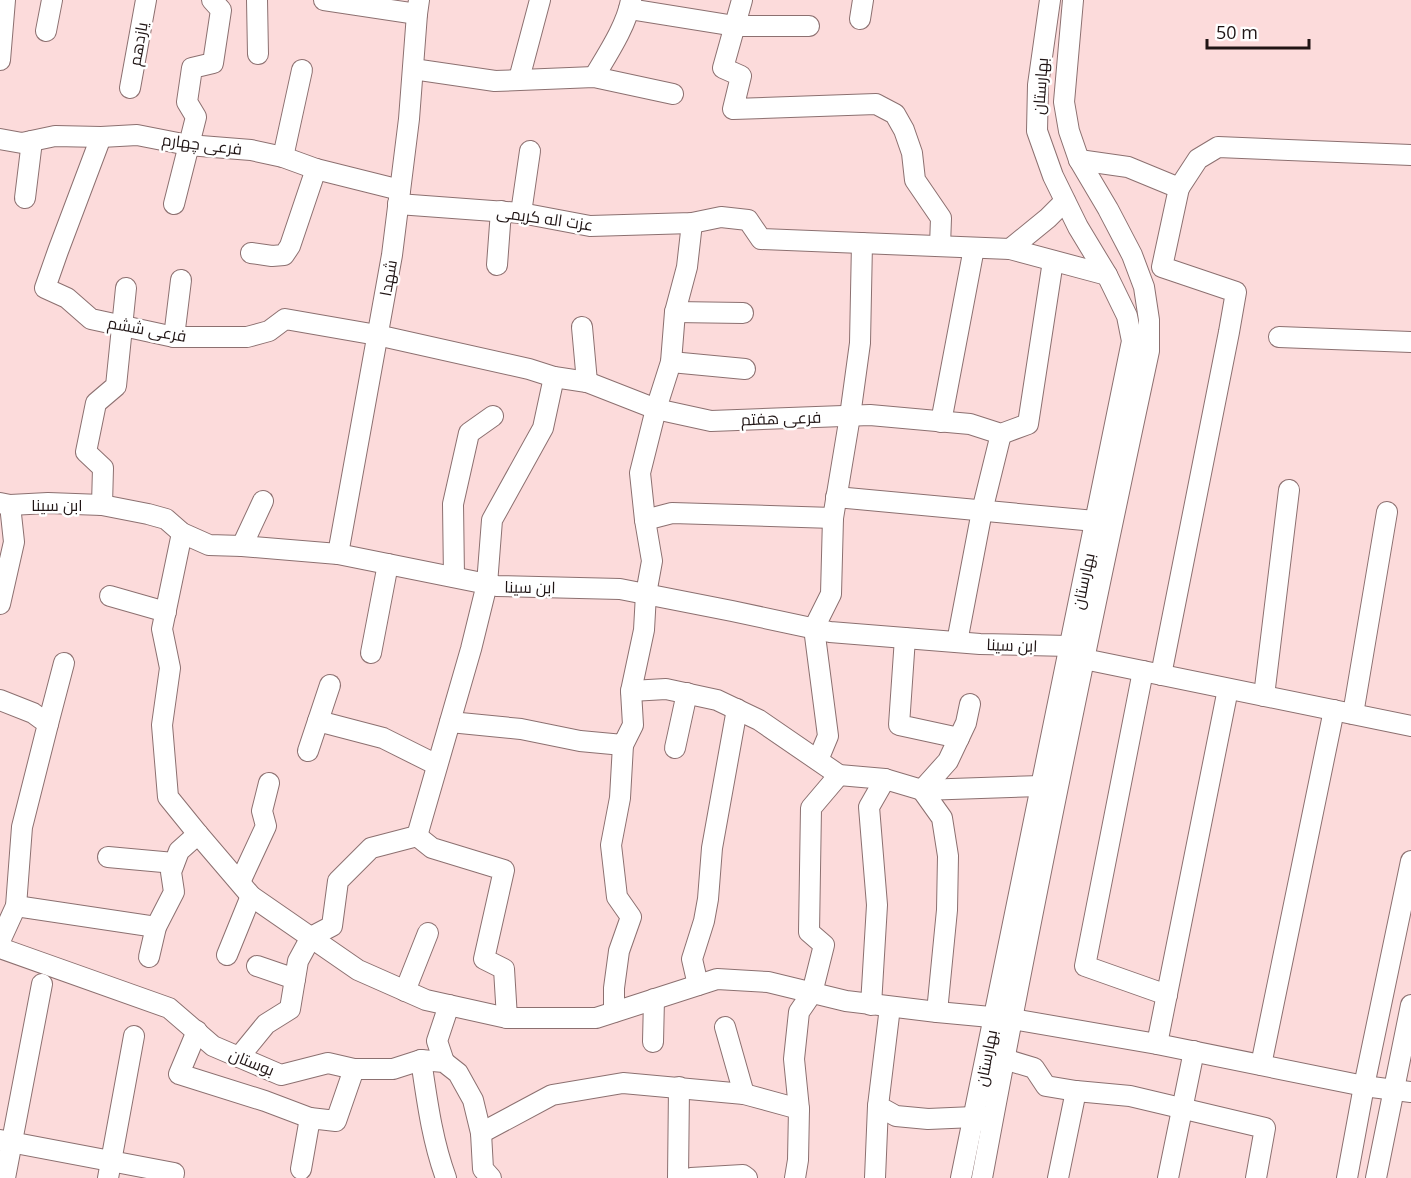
<svg xmlns="http://www.w3.org/2000/svg" width="1411" height="1178" viewBox="0 0 1411 1178" font-family="'Open Sans',Cairo,sans-serif">
	<rect width="100%" height="100%" fill="#fcdbdb"/>
	<g fill="none" stroke-linecap="round" stroke-linejoin="round">
		<g stroke="#8c7070" stroke-width="22">
			<g id="minor">
				<polyline points="257,0 258,54"/>
				<polyline points="324,0 417,14"/>
				<polyline points="742,0 723,68 741,76 733,109 876,104 895,114 904,130 912,153 915,180 941,218 940,246"/>
				<polyline points="629,9 735,26 809,26"/>
				<polyline points="860,19 863,0"/>
				<polyline points="46,31 52,0"/>
				<polyline points="0,60 5,0"/>
				<polyline points="413,69 495,81 594,77 673,94"/>
				<path d="M594,77C607,55 627,25 631,0"/>
				<polyline points="519,79 540,0"/>
				<polyline points="130,88 146,0"/>
				<polyline points="101,137 58,251 45,288 67,298 91,319 174,337 247,337 269,331 285,319 377,335 529,369 554,377 587,382 656,409 711,421 870,415 970,424 1001,434 1028,424 1053,261"/>
				<polyline points="0,139 22,143 55,136 101,137 137,135 188,145 251,150 283,157 316,169 400,190"/>
				<polyline points="283,157 302,70"/>
				<polyline points="1079,160 1128,167 1179,188 1162,267 1236,292 1229,332 1161,675"/>
				<polyline points="1179,188 1198,159 1218,147 1411,155"/>
				<polyline points="25,198 32,141"/>
				<polyline points="1065,201 1048,218 1010,249 1107,275"/>
				<polyline points="174,204 196,117 187,102 192,68 213,63 221,10 212,0"/>
				<polyline points="398,204 521,213 590,226 692,223 721,217 748,220 761,239 1010,249"/>
				<polyline points="521,213 530,151"/>
				<polyline points="251,253 272,256 284,255 290,246 316,169"/>
				<polyline points="497,265 501,211"/>
				<polyline points="675,312 743,313"/>
				<polyline points="582,327 587,382"/>
				<polyline points="174,337 181,280"/>
				<polyline points="1279,337 1411,342"/>
				<polyline points="671,362 745,369"/>
				<polyline points="941,422 974,248"/>
				<polyline points="836,497 1095,521"/>
				<polyline points="0,503 10,505 48,503 102,505 148,514 166,519 182,533 209,545 242,546 338,554 497,586 620,589 732,611 830,632 980,644 1069,646"/>
				<polyline points="102,505 103,468 86,452 96,403 116,386 126,288"/>
				<polyline points="645,520 672,513 833,518"/>
				<polyline points="182,533 162,629 170,668 162,725 168,797 198,834 251,896 358,970 426,1000 507,1018 596,1018 717,979 768,982 846,1001 937,1012 1012,1019 1157,1044 1364,1086 1411,1092"/>
				<polyline points="242,546 263,501"/>
				<polyline points="338,554 392,255 409,119 417,14 419,0"/>
				<polyline points="454,577 453,504 469,433 493,416"/>
				<polyline points="110,596 166,612"/>
				<polyline points="0,604 14,542 10,505"/>
				<polyline points="905,638 899,725 959,738"/>
				<polyline points="957,642 982,511 1001,434"/>
				<polyline points="371,653 388,564"/>
				<polyline points="1084,659 1411,726"/>
				<polyline points="1143,671 1085,966 1167,995"/>
				<polyline points="631,691 666,689 717,700 759,720 839,775 885,779 922,790 1041,786"/>
				<polyline points="1264,696 1289,490"/>
				<polyline points="0,700 33,713 48,724 22,827 16,906 0,941"/>
				<polyline points="1353,714 1387,512"/>
				<polyline points="318,721 383,738 437,765"/>
				<polyline points="450,722 521,729 580,741 623,745 633,725 631,691 644,630 646,594 652,561 645,520 640,473 656,409 671,362 675,312 687,267 692,223"/>
				<polyline points="48,724 64,663"/>
				<polyline points="675,748 687,693"/>
				<polyline points="308,751 330,685"/>
				<polyline points="818,760 828,736 814,628 831,594 833,518 850,416 860,343 862,243"/>
				<polyline points="417,836 432,848 504,870 484,959 504,969 507,1018"/>
				<polyline points="108,857 174,863"/>
				<polyline points="240,882 266,826 262,811 269,783"/>
				<polyline points="16,906 156,927"/>
				<polyline points="0,948 169,1008 213,1046 281,1075 328,1063 354,1069 393,1069 421,1060 444,1062 458,1073 473,1100 481,1133 483,1169 491,1178"/>
				<polyline points="227,955 251,896"/>
				<polyline points="149,957 156,927 174,892 171,872 179,851 198,834"/>
				<polyline points="257,966 295,979"/>
				<polyline points="698,985 692,959 704,921 708,899 712,848 737,709"/>
				<polyline points="405,991 428,933"/>
				<polyline points="871,1005 877,905 869,807 885,779"/>
				<polyline points="890,1007 878,1106 896,1116 928,1119 974,1117 984,1121"/>
				<polyline points="614,1012 614,988 619,951 631,917 617,897 611,845 620,798 623,745"/>
				<polyline points="937,1012 947,910 948,856 942,818 922,790 948,761 966,723 970,704"/>
				<polyline points="725,1027 744,1094"/>
				<polyline points="197,1031 179,1074 265,1101 310,1118"/>
				<polyline points="653,1042 654,999"/>
				<polyline points="1157,1044 1228,689"/>
				<polyline points="239,1057 266,1024 290,1009 298,961 311,937 332,926 338,881 371,848 417,836 471,649 487,584 492,520 543,428 554,377"/>
				<polyline points="1004,1059 1034,1068 1046,1086 1076,1091 1130,1096 1265,1128 1256,1178"/>
				<path d="M421,1060C427,1100 432,1140 446,1178"/>
				<polyline points="444,1062 437,1041 449,1005"/>
				<polyline points="1261,1065 1334,710"/>
				<polyline points="481,1133 552,1095 623,1083 744,1094 799,1109"/>
				<polyline points="0,1140 174,1173 173,1178"/>
				<polyline points="301,1169 310,1118 336,1121 354,1069"/>
				<polyline points="5,1178 42,984"/>
				<polyline points="108,1178 134,1036"/>
				<polyline points="678,1178 679,1087"/>
				<polyline points="691,1178 743,1175 747,1178"/>
				<polyline points="795,1178 798,1160 799,1109 794,1059 799,1012 812,993 824,945 809,932 811,808 839,775"/>
				<polyline points="875,1178 878,1106"/>
				<polyline points="961,1178 1132,341 1127,316 1107,275 1078,227 1053,176 1037,131 1038,85 1050,0"/>
				<path d="M982,1178C1033,901 1090,626 1149,351V320L1144,287L1132,255L1108,209L1079,160L1069,131L1064,102L1073,0"/>
				<polyline points="1058,1178 1076,1091"/>
				<polyline points="1168,1178 1194,1051"/>
				<polyline points="1347,1178 1364,1086 1411,861"/>
				<polyline points="1376,1178 1411,1005"/>
			</g>
		</g>
		<use href="#minor" stroke="#fff" stroke-width="20"/>
	</g>
	<g text-anchor="middle" dominant-baseline="central" stroke-width="5" stroke-linejoin="round" paint-order="stroke">
		<g font-size="16" fill="#201515" stroke="#fff">
			<text transform="translate(138 44) rotate(-80)">یازدهم</text>
			<text transform="translate(1040 86) rotate(-86)">بهارستان</text>
			<text transform="translate(202 144) rotate(7)">فرعی چهارم</text>
			<text transform="translate(545 218) rotate(8)">عزت اله کریمی</text>
			<text transform="translate(388 278) rotate(-80)">شهدا</text>
			<text transform="translate(147 329) rotate(10)">فرعی ششم</text>
			<text transform="translate(781 418) rotate(-2)">فرعی هفتم</text>
			<text x="57" y="505">ابن سینا</text>
			<text transform="translate(1083 581) rotate(-78)">بهارستان</text>
			<text transform="translate(530 587) rotate(1)">ابن سینا</text>
			<text transform="translate(1012 645) rotate(2)">ابن سینا</text>
			<text transform="translate(986 1058) rotate(-79)">بهارستان</text>
			<text transform="translate(252 1062) rotate(22)">بوستان</text>
		</g>
	</g>
	<path d="M1207 39v9h102v-9" fill="none" stroke="#201515" stroke-width="3"/>
	<text x="1216" y="39" font-size="18" fill="#201515" stroke="#ffffff" stroke-width="4.5" paint-order="stroke">50 m</text>
</svg>
